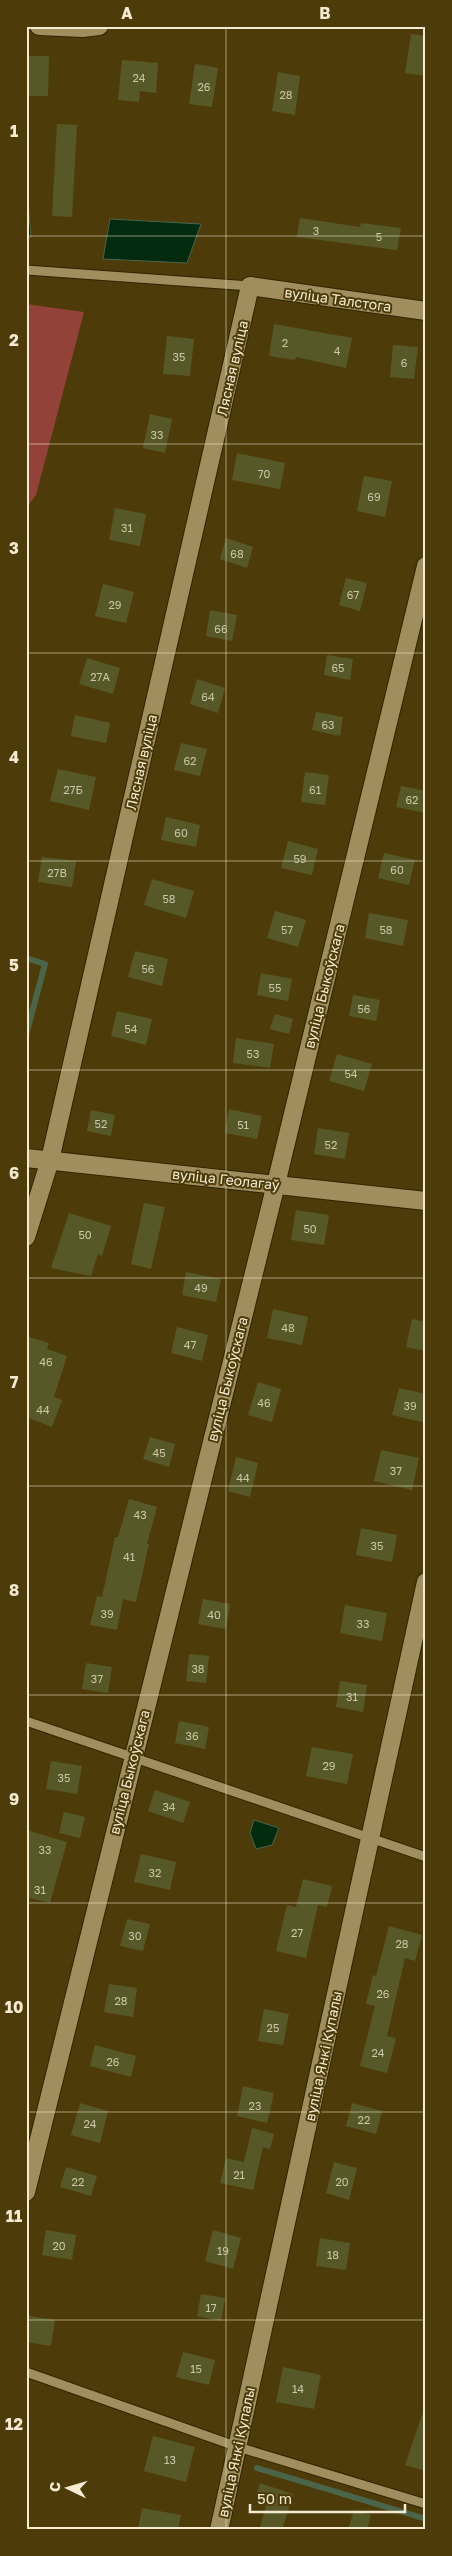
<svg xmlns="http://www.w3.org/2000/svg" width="452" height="2556" viewBox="0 0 452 2556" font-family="'Golos Text',sans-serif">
	<rect width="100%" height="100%" fill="#4d3c0a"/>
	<polygon fill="#924238" points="26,304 84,312 36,495 26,508"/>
	<g fill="#022b0f" stroke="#4b654a">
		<polygon points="26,201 28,201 31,237 26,237"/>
		<polygon points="110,219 201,224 187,263 103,259"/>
		<polygon points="254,1820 279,1828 272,1845 256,1849 250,1833"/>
	</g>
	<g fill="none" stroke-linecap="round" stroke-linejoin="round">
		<g stroke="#4b654a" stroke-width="6">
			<polyline points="26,958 45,964 26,1035"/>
			<polyline points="257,2468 426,2519"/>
		</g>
	</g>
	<g fill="#575828">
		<polygon points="411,34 426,36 426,76 405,73"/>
		<polygon points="26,56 49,56 48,96 26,96"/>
		<polygon points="122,60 158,63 156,93 140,91 139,102 118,100"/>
		<polygon points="195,64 218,68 212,107 189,104"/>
		<polygon points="278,72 300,76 295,115 272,111"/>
		<polygon points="57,124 77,125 72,217 52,216"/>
		<polygon points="300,218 360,227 361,223 401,228 397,250 297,237"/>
		<polygon points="274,324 352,338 346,368 296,357 295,360 269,356"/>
		<polygon points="167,336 194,339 190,376 163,374"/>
		<polygon points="393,345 418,347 414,379 390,377"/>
		<polygon points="150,414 172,419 165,453 143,448"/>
		<polygon points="237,453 285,463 280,489 232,480"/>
		<polygon points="364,476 392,481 385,517 357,511"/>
		<polygon points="115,508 146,514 140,546 109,540"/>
		<polygon points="226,538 253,547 247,568 220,559"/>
		<polygon points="346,578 367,583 360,611 339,605"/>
		<polygon points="103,584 134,592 126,623 95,616"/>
		<polygon points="210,610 237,615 232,641 206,636"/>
		<polygon points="327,655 353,659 350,680 324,675"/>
		<polygon points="87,658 120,668 113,694 79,684"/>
		<polygon points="197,679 225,688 218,713 190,704"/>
		<polygon points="316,712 343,717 340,736 312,730"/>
		<polygon points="75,715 110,723 106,743 71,736"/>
		<polygon points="181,743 207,749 200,776 174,770"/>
		<polygon points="58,769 96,777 89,810 50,801"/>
		<polygon points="305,772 329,775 325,805 301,802"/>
		<polygon points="401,786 426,791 426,813 396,807"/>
		<polygon points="166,817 200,825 196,847 161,840"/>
		<polygon points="288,841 318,849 312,875 281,868"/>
		<polygon points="384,853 415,860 409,885 378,878"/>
		<polygon points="42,857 76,861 72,887 38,882"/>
		<polygon points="152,879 194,891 186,918 144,905"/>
		<polygon points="275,911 306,920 298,947 267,938"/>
		<polygon points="369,913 408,920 403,946 365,938"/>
		<polygon points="135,951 168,959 162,986 128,977"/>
		<polygon points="261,973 292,979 288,1001 257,995"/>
		<polygon points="353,995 380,1000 376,1021 349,1016"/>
		<polygon points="117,1011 152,1019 146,1045 111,1036"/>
		<polygon points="275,1014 293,1019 289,1034 270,1029"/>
		<polygon points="236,1038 274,1044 270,1068 233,1063"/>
		<polygon points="337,1054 372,1064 364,1091 329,1081"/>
		<polygon points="229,1109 262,1116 257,1139 225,1133"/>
		<polygon points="91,1110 115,1115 111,1136 87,1131"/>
		<polygon points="318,1128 349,1133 345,1159 314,1154"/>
		<polygon points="144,1203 165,1207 151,1269 131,1264"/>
		<polygon points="296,1210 329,1215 324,1245 291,1240"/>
		<polygon points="69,1213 111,1226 102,1256 98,1254 91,1276 51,1268"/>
		<polygon points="186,1272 221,1279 216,1302 182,1295"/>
		<polygon points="273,1309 308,1317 302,1345 267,1338"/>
		<polygon points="412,1319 426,1322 426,1351 406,1347"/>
		<polygon points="177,1327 208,1335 202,1361 171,1353"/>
		<polygon points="26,1336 49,1343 47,1349 67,1356 54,1397 62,1400 52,1427 26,1417"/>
		<polygon points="258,1382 281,1389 272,1422 248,1415"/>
		<polygon points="399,1388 426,1394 426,1423 392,1415"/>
		<polygon points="150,1437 175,1444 169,1467 143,1459"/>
		<polygon points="381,1450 419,1458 412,1490 374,1481"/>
		<polygon points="236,1457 258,1463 250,1497 228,1491"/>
		<polygon points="129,1499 157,1507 147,1544 149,1544 136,1602 123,1599 117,1630 90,1625 97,1596 102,1597 115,1537 118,1537"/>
		<polygon points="361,1528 397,1535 392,1562 356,1555"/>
		<polygon points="203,1599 230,1604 226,1629 198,1624"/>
		<polygon points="345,1605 387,1613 382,1641 340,1633"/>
		<polygon points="189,1654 209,1656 206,1683 186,1681"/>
		<polygon points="86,1663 112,1667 108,1693 82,1689"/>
		<polygon points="340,1681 367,1685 363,1712 336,1707"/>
		<polygon points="179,1721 209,1727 205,1749 175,1743"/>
		<polygon points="312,1747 353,1754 347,1784 306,1776"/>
		<polygon points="51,1761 82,1766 77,1794 46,1789"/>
		<polygon points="155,1790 190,1802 183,1823 148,1811"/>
		<polygon points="64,1812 85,1817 80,1838 59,1833"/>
		<polygon points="26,1830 67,1842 50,1903 26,1897"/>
		<polygon points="141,1854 176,1862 170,1890 134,1882"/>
		<polygon points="303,1879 332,1886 327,1907 318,1905 306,1958 276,1951 287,1905 296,1907"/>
		<polygon points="127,1919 150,1924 143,1951 120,1946"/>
		<polygon points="389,1926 422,1935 415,1961 405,1958 387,2036 396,2038 387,2073 360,2066 375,2006 366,2004 373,1975 376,1976"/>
		<polygon points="109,1984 137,1988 133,2017 104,2012"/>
		<polygon points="264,2009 289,2014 283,2045 258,2041"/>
		<polygon points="95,2045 136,2056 131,2077 90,2066"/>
		<polygon points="243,2086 274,2093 267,2123 237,2116"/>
		<polygon points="80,2103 108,2111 100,2143 71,2135"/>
		<polygon points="352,2103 382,2111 376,2134 346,2126"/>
		<polygon points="252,2128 274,2134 270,2149 263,2147 253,2190 220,2183 226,2158 244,2162"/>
		<polygon points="334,2162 357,2168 349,2200 326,2193"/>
		<polygon points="66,2167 97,2176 91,2196 60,2187"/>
		<polygon points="46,2230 76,2235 72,2260 42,2255"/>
		<polygon points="213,2230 241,2238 233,2269 205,2261"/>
		<polygon points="320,2238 350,2243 346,2270 316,2266"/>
		<polygon points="201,2294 225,2298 221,2321 197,2316"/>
		<polygon points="29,2316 55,2320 51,2346 26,2342"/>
		<polygon points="183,2352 215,2360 209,2385 176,2377"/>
		<polygon points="283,2367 321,2375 314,2409 276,2402"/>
		<polygon points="423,2412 426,2413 426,2471 405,2465"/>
		<polygon points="153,2436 195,2447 186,2482 144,2471"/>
		<polygon points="260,2483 293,2494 282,2530 259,2530 267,2502 256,2498"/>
		<polygon points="142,2508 181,2515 178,2530 138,2530"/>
		<polygon points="354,2510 371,2515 367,2530 348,2530"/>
	</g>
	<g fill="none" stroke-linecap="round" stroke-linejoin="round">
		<g stroke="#302300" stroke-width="11">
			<g id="lane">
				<polyline points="26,270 250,286"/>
				<polyline points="26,1721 426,1857"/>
				<polyline points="26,2372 238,2447 426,2504"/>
			</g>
		</g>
		<g stroke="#302300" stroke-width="20">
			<g id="street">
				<polyline points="39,26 82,28 99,26"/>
				<polyline points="26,1158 426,1201"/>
				<polyline points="26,1237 50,1160 250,286 426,311"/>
				<polyline points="26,2192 276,1184 426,566"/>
				<polyline points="219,2530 426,1582"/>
			</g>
		</g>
		<use href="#lane" stroke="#a18e5f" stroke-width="9"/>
		<use href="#street" stroke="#a18e5f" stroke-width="18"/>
	</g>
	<path fill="none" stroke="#f4ebd2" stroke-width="1" stroke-opacity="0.55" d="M226,26V2530M26,236H426M26,444H426M26,653H426M26,861H426M26,1070H426M26,1278H426M26,1486H426M26,1695H426M26,1903H426M26,2112H426M26,2320H426"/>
	<g text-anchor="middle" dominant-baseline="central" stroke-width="4" stroke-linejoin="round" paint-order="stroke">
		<g font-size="11" fill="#cdc6a8">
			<text x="139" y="77">24</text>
			<text x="204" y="86">26</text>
			<text x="286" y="94">28</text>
			<text x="316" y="230">3</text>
			<text x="379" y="236">5</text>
			<text x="285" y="342">2</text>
			<text x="337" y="350">4</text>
			<text x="179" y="356">35</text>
			<text x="404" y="362">6</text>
			<text x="157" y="434">33</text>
			<text x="264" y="473">70</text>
			<text x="374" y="496">69</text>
			<text x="127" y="527">31</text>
			<text x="237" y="553">68</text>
			<text x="353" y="594">67</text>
			<text x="115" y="604">29</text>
			<text x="221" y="628">66</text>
			<text x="338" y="667">65</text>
			<text x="100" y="676">27А</text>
			<text x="208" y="696">64</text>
			<text x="328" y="724">63</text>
			<text x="190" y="760">62</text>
			<text x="73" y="789">27Б</text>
			<text x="315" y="789">61</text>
			<text x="412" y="799">62</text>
			<text x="181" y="832">60</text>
			<text x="300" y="858">59</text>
			<text x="397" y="869">60</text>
			<text x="57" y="872">27В</text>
			<text x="169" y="898">58</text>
			<text x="287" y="929">57</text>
			<text x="386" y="929">58</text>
			<text x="148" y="968">56</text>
			<text x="275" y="987">55</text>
			<text x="364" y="1008">56</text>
			<text x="131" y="1028">54</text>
			<text x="253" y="1053">53</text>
			<text x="351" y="1073">54</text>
			<text x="101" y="1123">52</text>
			<text x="243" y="1124">51</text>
			<text x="331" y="1144">52</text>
			<text x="310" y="1228">50</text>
			<text x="85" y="1234">50</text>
			<text x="201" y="1287">49</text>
			<text x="288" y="1327">48</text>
			<text x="190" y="1344">47</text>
			<text x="46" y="1361">46</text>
			<text x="264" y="1402">46</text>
			<text x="410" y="1405">39</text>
			<text x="43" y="1409">44</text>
			<text x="159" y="1452">45</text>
			<text x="396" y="1470">37</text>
			<text x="243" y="1477">44</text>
			<text x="140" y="1514">43</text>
			<text x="377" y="1545">35</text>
			<text x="129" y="1556">41</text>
			<text x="107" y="1613">39</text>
			<text x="214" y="1614">40</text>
			<text x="363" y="1623">33</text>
			<text x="198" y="1668">38</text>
			<text x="97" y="1678">37</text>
			<text x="352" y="1696">31</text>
			<text x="192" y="1735">36</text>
			<text x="329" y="1765">29</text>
			<text x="64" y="1777">35</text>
			<text x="169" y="1806">34</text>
			<text x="45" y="1849">33</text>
			<text x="155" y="1872">32</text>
			<text x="40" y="1889">31</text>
			<text x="297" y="1932">27</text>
			<text x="135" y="1935">30</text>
			<text x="402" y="1943">28</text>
			<text x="383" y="1993">26</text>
			<text x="121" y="2000">28</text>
			<text x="273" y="2027">25</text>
			<text x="378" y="2052">24</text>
			<text x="113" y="2061">26</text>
			<text x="255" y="2105">23</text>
			<text x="364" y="2119">22</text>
			<text x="90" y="2123">24</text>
			<text x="239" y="2174">21</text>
			<text x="78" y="2181">22</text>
			<text x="342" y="2181">20</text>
			<text x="59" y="2245">20</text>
			<text x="223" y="2250">19</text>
			<text x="333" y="2254">18</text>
			<text x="211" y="2307">17</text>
			<text x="196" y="2368">15</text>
			<text x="298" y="2388">14</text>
			<text x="170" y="2459">13</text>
		</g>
		<g font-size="14" fill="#f4ebd2" stroke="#4d3c0a">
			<text transform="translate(338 299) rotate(8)">вуліца Талстога</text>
			<text transform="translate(232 368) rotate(-77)">Лясная вуліца</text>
			<text transform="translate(141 762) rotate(-77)">Лясная вуліца</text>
			<text transform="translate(324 986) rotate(-76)">вуліца Быкоўскага</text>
			<text transform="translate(226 1179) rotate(6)">вуліца Геолагаў</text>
			<text transform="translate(227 1379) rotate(-76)">вуліца Быкоўскага</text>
			<text transform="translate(129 1772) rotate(-76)">вуліца Быкоўскага</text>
			<text transform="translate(323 2056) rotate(-78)">вуліца Янкі Купалы</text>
			<text transform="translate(236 2452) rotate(-78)">вуліца Янкі Купалы</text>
		</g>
	</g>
	<rect width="452" height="2556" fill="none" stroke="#4d3c0a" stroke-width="55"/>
	<g transform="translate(68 2488) rotate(275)" stroke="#4d3c0a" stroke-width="4" paint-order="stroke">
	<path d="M0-4L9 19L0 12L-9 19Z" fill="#f4ebd2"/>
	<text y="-8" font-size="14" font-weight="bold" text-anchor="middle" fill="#f4ebd2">С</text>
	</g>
	<path d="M250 2504v8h155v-8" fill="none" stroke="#f4ebd2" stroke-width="2.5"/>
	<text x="257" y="2504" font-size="15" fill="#f4ebd2" stroke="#4d3c0a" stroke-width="4" paint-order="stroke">50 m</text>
	<rect x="28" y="28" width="396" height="2500" fill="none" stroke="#f4ebd2" stroke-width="2"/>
	<g font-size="16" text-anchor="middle" font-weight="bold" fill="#f4ebd2">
		<text x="127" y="19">A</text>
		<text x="325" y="19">B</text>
		<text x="14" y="137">1</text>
		<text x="14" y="346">2</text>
		<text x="14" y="554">3</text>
		<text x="14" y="763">4</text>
		<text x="14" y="971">5</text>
		<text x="14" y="1179">6</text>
		<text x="14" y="1388">7</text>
		<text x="14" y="1596">8</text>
		<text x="14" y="1805">9</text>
		<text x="14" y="2013">10</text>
		<text x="14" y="2222">11</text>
		<text x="14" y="2430">12</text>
	</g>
</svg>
